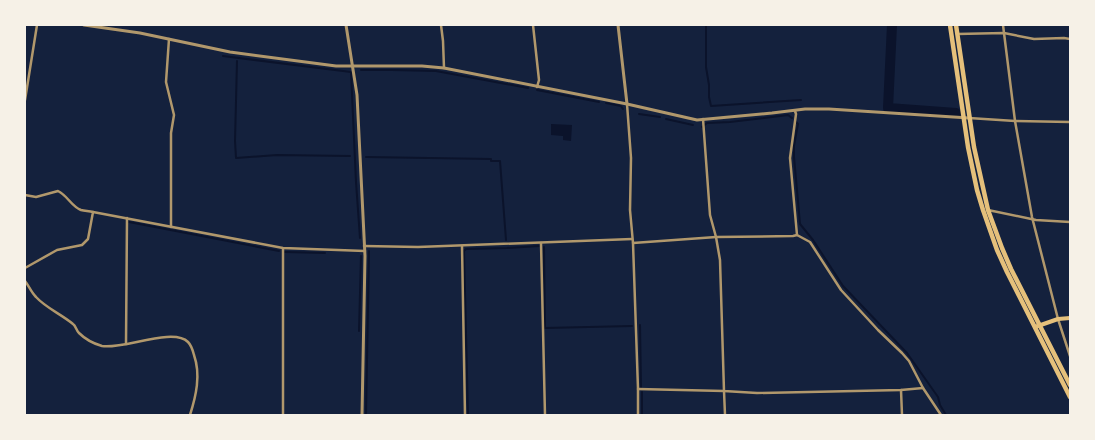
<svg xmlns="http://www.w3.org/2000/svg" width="1095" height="440" viewBox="0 0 1095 440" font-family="Lora,serif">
	<rect width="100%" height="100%" fill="#14213d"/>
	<polygon fill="#0b132b" points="551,124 572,125 571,141 563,140 563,136 551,135"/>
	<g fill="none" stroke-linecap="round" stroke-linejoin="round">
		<g stroke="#0b132b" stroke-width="2">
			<polyline points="706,25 706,67 709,85 709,97 711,106 801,100"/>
			<polyline points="223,56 351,72 356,182 360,238"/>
			<polyline points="237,61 235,141 236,158 277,155 350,156"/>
			<polyline points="361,70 392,70 436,71 528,88"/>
			<polyline points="537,90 599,102"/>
			<polyline points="606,103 621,106 623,109"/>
			<polyline points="639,114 660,117"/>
			<polyline points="666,119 693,125"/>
			<polyline points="796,122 798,124 794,146 794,157 800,224 813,240 843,286 907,353 938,397 940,405 946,415"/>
			<polyline points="702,127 707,123 730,122 788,115 792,118"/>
			<polyline points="366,157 491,159 491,161 500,161 506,240"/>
			<polyline points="129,222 279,251"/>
			<polyline points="544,247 545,328 632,326"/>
			<polyline points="285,252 325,253"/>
			<polyline points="640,325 641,387"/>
			<polyline points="359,331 361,256"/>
			<polyline points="642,392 642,415"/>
			<polyline points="366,415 369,251"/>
			<polyline points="468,415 464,251 466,249 507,248 539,246"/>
		</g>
		<polyline stroke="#0b132b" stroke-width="10" points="892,25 888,108 956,113"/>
		<g stroke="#b1986c" stroke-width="2.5">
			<polyline points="441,25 443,41 444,68"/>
			<polyline points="533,25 539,80 537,87"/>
			<polyline points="1003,25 1015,121 1032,217 1058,319 1070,356"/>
			<polyline points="957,34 1004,33 1034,39 1064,38 1070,39"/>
			<polyline points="169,39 166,82 174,115 171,133 171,227"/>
			<polyline points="25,100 37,25"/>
			<polyline points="627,104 631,158 630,210 633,243 638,389 638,415"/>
			<polyline points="795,111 796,114 790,158 797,235 810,242 841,290 878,330 902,353 909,361 923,388 941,415"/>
			<polyline points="969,118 1015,121 1070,122"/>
			<polyline points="703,119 710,215 716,237 720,260 724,391 757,393 901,390 923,388"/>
			<path d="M25,195L36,197L58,191C68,196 71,206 81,210C85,211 89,211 93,212L88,239L82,245L57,250L25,268"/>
			<polyline points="988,210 1036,220 1070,222"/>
			<polyline points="93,212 283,248 365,251"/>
			<polyline points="541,243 545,415"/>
			<polyline points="633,243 716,237 793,236 797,235"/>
			<polyline points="364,246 418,247 632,239"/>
			<polyline points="462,246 465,415"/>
			<polyline points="283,249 283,415"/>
			<path d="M25,281C29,286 31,292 36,297C46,308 61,314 73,324C76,326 76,330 79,333C85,339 95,344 102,346C122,350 173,327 188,342C191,345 193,351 194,355C201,375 196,396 190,415"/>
			<polyline points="126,344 127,218"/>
			<polyline points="638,389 724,391 725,415"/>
			<polyline points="901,390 902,415"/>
		</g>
		<g stroke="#b1986c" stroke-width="3">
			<polyline points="84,25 140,33 230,52 336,66 422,66 444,68 627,104 697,120 772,113 805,109 829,109 969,118"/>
			<polyline points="346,25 357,95 365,256 362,415"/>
			<polyline points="618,25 627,104"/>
		</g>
		<polyline stroke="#e5c07b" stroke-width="4" points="1035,327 1058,319 1070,318"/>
		<g stroke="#e5c07b" stroke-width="4.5">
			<polyline points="950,25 968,147 977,190 983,210 997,250 1007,272 1070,397"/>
			<polyline points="956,25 974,147 988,210 1002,248 1011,269 1070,385"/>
		</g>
	</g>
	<rect width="1095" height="440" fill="none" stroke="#f6f1e7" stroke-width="52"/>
</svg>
